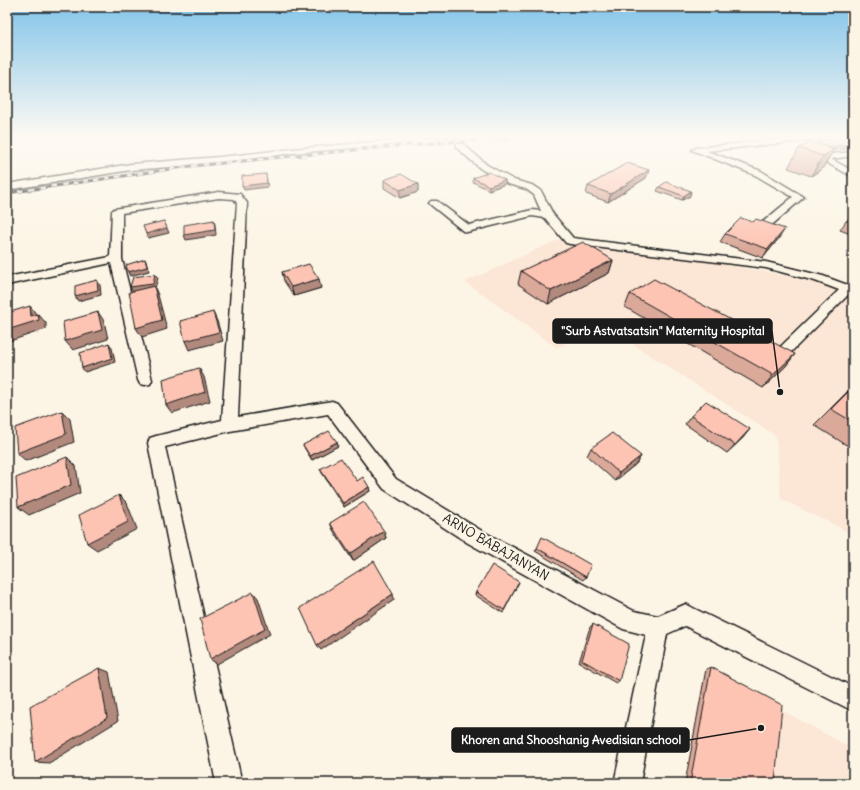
<svg xmlns="http://www.w3.org/2000/svg" width="860" height="790" viewBox="0 0 860 790" font-family="Delius,sans-serif">
	<rect width="100%" height="100%" fill="#fcf5e5"/>
	<filter id="ink" filterUnits="userSpaceOnUse"><feTurbulence type="fractalNoise" baseFrequency=".025" numOctaves="2"/><feDisplacementMap in="SourceGraphic" scale="8" xChannelSelector="R" yChannelSelector="G"/><feConvolveMatrix kernelMatrix="1 2 1 2 8 2 1 2 1" color-interpolation-filters="sRGB"/></filter>
	<g filter="url(#ink)">
		<g fill="#fce6d6">
			<polygon points="567,236 801,278 853,294 853,534 781,499 776,436 601,324 557,348 465,282"/>
			<polygon points="716,674 853,749 853,783 697,783"/>
		</g>
		<g fill="none" stroke-linecap="round" stroke-linejoin="round">
			<g stroke="#1c1c1c" stroke-width="3">
				<g id="service">
					<polygon points="421,138 457,138 453,140 292,153 219,163 131,170 7,190 7,184 131,164 219,157 292,149"/>
					<polygon points="786,138 815,138 811,140 707,151 761,171 804,197 766,230 758,230 757,228 758,226 793,197 755,175 692,150 696,148"/>
					<polygon points="457,144 463,144 487,165 514,180 532,185 541,191 553,214 573,238 766,262 823,276 853,287 853,295 849,294 783,360 778,362 773,360 771,357 773,354 839,290 815,281 766,268 570,244 566,243 545,218 532,216 467,232 463,231 431,205 429,203 431,201 437,201 469,225 532,210 541,211 534,195 526,189 508,184 481,169 457,148"/>
					<polygon points="853,152 853,156 831,159 853,171 853,177 818,158 822,155"/>
					<polygon points="219,192 240,194 247,203 238,417 332,401 337,403 396,479 482,531 634,611 658,616 686,604 693,608 853,687 853,711 685,626 667,634 640,783 614,783 646,635 623,629 468,543 384,489 328,414 230,431 165,447 242,783 216,783 148,443 150,438 156,436 222,420 237,203 234,199 219,198 122,213 122,259 152,380 150,384 145,385 140,384 138,380 111,263 7,285 7,277 110,257 112,211 114,209"/>
				</g>
			</g>
			<use href="#service" fill="#fcf5e5" fill-rule="evenodd"/>
			<g stroke="#1c1c1c" stroke-width="3">
				<polyline id="rail" points="7,193 191,166 417,144 508,138"/>
			</g>
			<use href="#rail" stroke="#fcf5e5" stroke-width="2" stroke-dasharray="5.5" stroke-linecap="butt"/>
		</g>
		<g fill="#daa99a" stroke="#1c1c1c">
			<polygon points="818,141 852,148 834,150 822,169 811,176 788,168 799,148 816,144"/>
			<polygon points="649,170 646,178 608,202 586,194 588,186"/>
			<polygon points="473,178 505,180 505,184 489,190 473,182"/>
			<polygon points="384,180 418,184 418,192 400,198 384,188"/>
			<polygon points="659,187 690,196 682,200 657,191"/>
			<polygon points="853,216 853,235 840,230 846,221"/>
			<polygon points="725,234 779,238 763,258 720,242"/>
			<polygon points="613,260 609,273 548,304 518,284 521,271"/>
			<polygon points="282,272 321,288 294,296 284,281"/>
			<polygon points="630,294 795,354 785,367 763,388 625,307"/>
			<polygon points="853,386 853,449 814,425"/>
			<polygon points="691,416 750,429 727,453 685,424"/>
			<polygon points="303,445 338,446 312,460 305,449"/>
			<polygon points="591,448 641,456 636,464 615,481 587,456"/>
			<polygon points="320,469 357,481 369,487 370,491 344,507 322,473"/>
			<polygon points="330,523 384,531 386,538 353,561 333,530"/>
			<polygon points="537,548 586,577 583,580 535,551"/>
			<polygon points="519,582 503,613 475,595 476,592"/>
			<polygon points="593,624 619,681 616,683 579,662 590,627"/>
			<polygon points="711,667 775,783 685,783 706,669"/>
		</g>
		<g fill="#b1897d" stroke="#1c1c1c">
			<polygon points="853,144 853,146 852,148 834,150 822,169 811,176 823,156 828,151 830,147"/>
			<polygon points="649,170 646,178 608,202 611,194"/>
			<polygon points="266,174 268,187 244,190 242,186"/>
			<polygon points="505,180 505,184 489,190 489,186"/>
			<polygon points="418,184 418,192 400,198 400,190"/>
			<polygon points="691,191 690,196 682,200 684,196"/>
			<polygon points="214,220 215,224 216,235 186,240 184,235"/>
			<polygon points="164,221 169,233 148,238 146,234"/>
			<polygon points="785,229 779,238 763,258 768,249"/>
			<polygon points="145,259 147,264 149,271 130,276 128,272"/>
			<polygon points="613,260 609,273 548,304 551,291"/>
			<polygon points="155,274 158,278 155,288 158,295 167,329 142,337 136,328 133,291 130,287"/>
			<polygon points="319,279 321,288 294,296 291,287"/>
			<polygon points="97,280 100,285 101,295 78,301 75,296"/>
			<polygon points="30,306 37,315 38,314 46,323 46,329 7,342 7,330 31,316"/>
			<polygon points="98,312 104,321 108,339 73,350 65,341"/>
			<polygon points="213,312 217,321 223,341 189,350 185,341"/>
			<polygon points="109,343 112,348 115,362 85,372 82,368"/>
			<polygon points="795,354 785,367 763,388 773,375"/>
			<polygon points="199,368 204,377 210,401 172,413 166,405"/>
			<polygon points="62,411 70,419 74,442 26,461 17,453"/>
			<polygon points="750,429 743,438 727,453 735,445"/>
			<polygon points="337,442 338,446 312,460 310,456"/>
			<polygon points="641,456 636,464 615,481 619,473"/>
			<polygon points="67,457 76,466 80,493 29,515 18,507"/>
			<polygon points="369,487 370,491 344,507 343,503"/>
			<polygon points="119,495 127,503 137,529 97,550 87,543"/>
			<polygon points="384,531 386,538 353,561 350,554"/>
			<polygon points="253,592 258,598 270,634 217,664 210,659"/>
			<polygon points="393,594 394,600 321,650 317,645"/>
			<polygon points="99,668 109,672 118,721 49,763 35,762"/>
		</g>
		<g fill="#fdc4b3" stroke="#1c1c1c">
			<polygon points="839,138 842,138 853,143 853,144 830,147 818,141"/>
			<polygon points="811,142 834,150 823,156 799,148"/>
			<polygon points="627,163 649,170 611,194 588,186"/>
			<polygon points="489,172 505,180 489,186 473,178"/>
			<polygon points="266,174 267,183 242,186 242,176"/>
			<polygon points="401,174 418,184 400,190 384,180"/>
			<polygon points="666,182 691,191 684,196 659,187"/>
			<polygon points="853,216 853,224 846,221"/>
			<polygon points="741,218 753,222 756,219 785,229 768,249 725,234"/>
			<polygon points="214,220 215,230 184,235 184,225"/>
			<polygon points="164,221 167,228 146,234 143,226"/>
			<polygon points="583,242 613,260 551,291 521,271"/>
			<polygon points="145,259 147,267 128,272 126,265"/>
			<polygon points="309,264 319,279 291,287 282,272"/>
			<polygon points="155,274 153,284 130,287 133,277"/>
			<polygon points="654,279 795,354 773,375 630,294"/>
			<polygon points="97,280 98,290 75,296 75,286"/>
			<polygon points="154,286 162,320 136,328 129,292"/>
			<polygon points="30,306 31,316 38,314 39,320 7,330 7,313"/>
			<polygon points="98,312 102,330 65,341 63,322"/>
			<polygon points="213,312 219,332 185,341 180,321"/>
			<polygon points="109,343 112,358 82,368 80,353"/>
			<polygon points="199,368 205,392 166,405 163,379"/>
			<polygon points="853,387 853,422 831,409"/>
			<polygon points="706,401 750,429 735,445 691,416"/>
			<polygon points="62,411 66,434 17,453 15,428"/>
			<polygon points="329,431 337,442 310,456 303,445"/>
			<polygon points="612,433 641,456 619,473 591,448"/>
			<polygon points="67,457 71,485 18,507 16,478"/>
			<polygon points="341,458 357,481 363,477 369,487 343,503 320,469"/>
			<polygon points="119,495 128,522 87,543 79,515"/>
			<polygon points="364,502 384,531 350,554 330,523"/>
			<polygon points="542,537 591,565 586,577 537,548"/>
			<polygon points="374,561 393,594 317,645 300,608"/>
			<polygon points="492,565 519,582 504,610 476,592"/>
			<polygon points="253,592 265,629 210,659 200,619"/>
			<polygon points="593,624 629,644 619,681 582,660"/>
			<polygon points="711,667 782,705 775,783 690,783"/>
			<polygon points="99,668 107,718 35,762 30,706"/>
		</g>
	</g>
	<linearGradient id="sky" x2="0" y2="1"><stop stop-color="#83c4ea"/><stop offset="0.55" stop-color="#fefaf3"/><stop offset="1" stop-color="#fefaf3" stop-opacity="0"/></linearGradient>
	<rect width="860" height="249" fill="url(#sky)"/>
	<g text-anchor="middle" dominant-baseline="central" stroke-width="4" stroke-linejoin="round" paint-order="stroke">
		<g font-size="13" fill="#1c1c1c" stroke="#fcf5e5">
			<text transform="translate(496 547) rotate(30)">ARNO BABAJANYAN</text>
		</g>
	</g>
	<path fill="none" stroke="#1c1c1c" stroke-width="1.5" d="M780 392L772 331M761 728L689 740"/>
	<g fill="#1c1c1c" stroke="#fcf5e5" stroke-width="1.5">
		<circle cx="780" cy="392" r="4"/>
		<circle cx="761" cy="728" r="4"/>
	</g>
	<g fill="#1c1c1c" stroke="#1c1c1c" stroke-width="1.5">
		<rect x="553" y="319" width="219" height="24" rx="4"/>
		<rect x="452" y="728" width="237" height="24" rx="4"/>
	</g>
	<g font-size="12" text-anchor="middle" font-weight="bold" fill="#fff">
		<text x="663" y="335">"Surb Astvatsatsin" Maternity Hospital</text>
		<text x="571" y="744">Khoren and Shooshanig Avedisian school</text>
	</g>
	<rect width="860" height="790" fill="none" stroke="#fcf5e5" stroke-width="24"/>
	<rect x="12" y="12" width="836" height="766" fill="none" stroke="#1c1c1c" stroke-width="1.5" filter="url(#ink)"/>
</svg>
